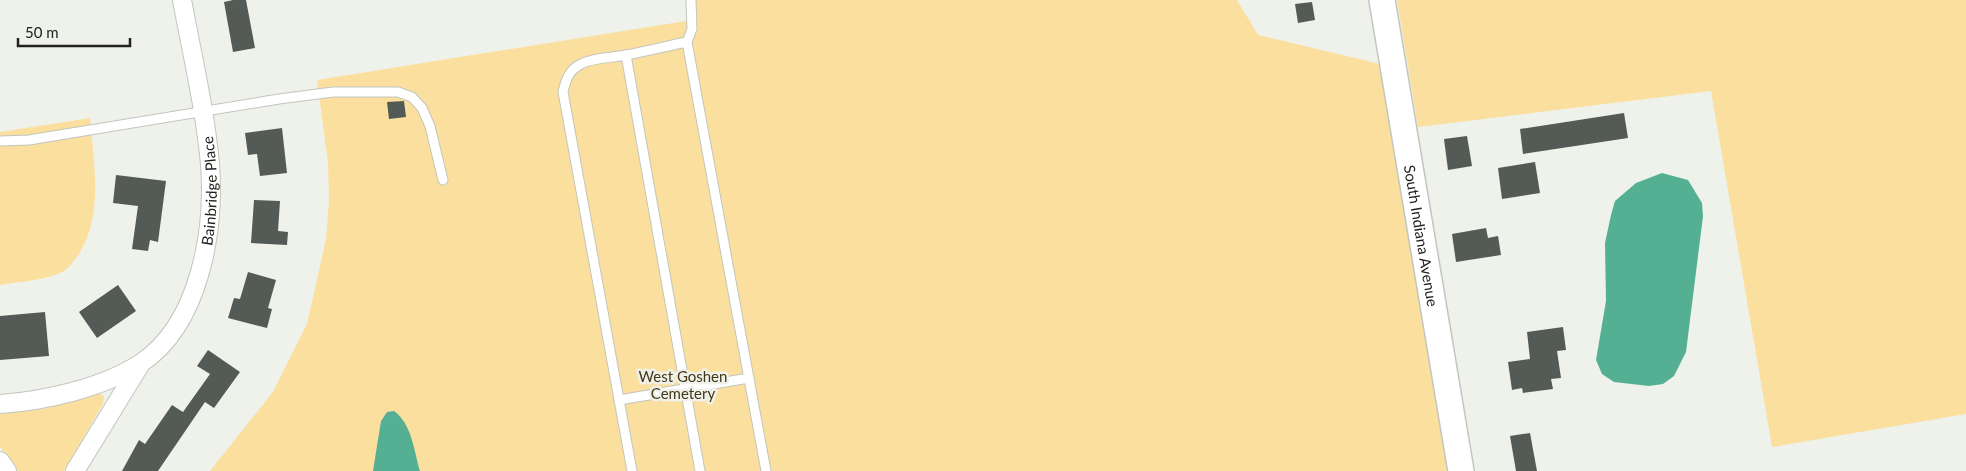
<svg xmlns="http://www.w3.org/2000/svg" width="1966" height="471" viewBox="0 0 1966 471" font-family="Lato,sans-serif">
	<rect width="100%" height="100%" fill="#eff2eb"/>
	<g fill="#fbdf9e">
		<polygon points="691,0 1237,0 1258,35 1380,64 1457,471 210,471 273,392 307,324 326,239 329,201 328,163 317,80 692,20"/>
		<polygon points="1397,0 1966,0 1966,414 1772,447 1711,91 1418,127"/>
		<path d="M90,118C94,164 104,217 77,257C74,261 69,268 64,271C46,281 20,281 0,285V132Z"/>
		<polygon points="98,393 104,396 103,404 64,471 18,471 0,447 0,414 44,409"/>
	</g>
	<g fill="#55b093">
		<polygon points="1662,173 1688,180 1702,203 1703,216 1686,352 1674,376 1663,384 1649,386 1614,382 1602,374 1596,360 1606,301 1605,243 1611,215 1615,201 1636,183"/>
		<path d="M394,411C412,424 414,451 420,471H373L381,421L387,412Z"/>
	</g>
	<g fill="#545a55">
		<polygon points="233,0 246,0 255,48 233,52 224,2"/>
		<polygon points="1312,2 1315,20 1298,23 1295,4"/>
		<polygon points="404,101 406,117 389,119 387,102"/>
		<polygon points="1624,113 1628,138 1523,154 1520,129"/>
		<polygon points="282,128 287,173 260,176 257,154 248,155 245,133"/>
		<polygon points="1467,136 1472,166 1448,170 1444,139"/>
		<polygon points="1535,162 1540,193 1502,199 1498,168"/>
		<polygon points="116,175 166,181 158,242 150,240 148,251 132,249 138,206 113,203"/>
		<polygon points="254,200 280,201 278,231 288,232 287,245 251,243"/>
		<polygon points="1486,228 1488,238 1498,236 1501,255 1456,262 1452,234"/>
		<polygon points="248,272 276,280 268,308 272,309 267,328 228,318 234,298 240,299"/>
		<polygon points="118,285 136,311 97,338 79,312"/>
		<polygon points="45,312 49,356 0,360 0,316"/>
		<polygon points="1563,327 1566,350 1557,351 1561,378 1551,379 1553,389 1523,393 1522,388 1512,390 1508,362 1530,359 1527,332"/>
		<polygon points="208,350 240,372 214,408 205,402 158,471 122,471 139,440 145,444 172,405 183,412 210,374 197,366"/>
		<polygon points="1530,433 1537,471 1516,471 1510,436"/>
	</g>
	<g fill="none" stroke-linecap="round" stroke-linejoin="round">
		<g stroke="#c2c6be" stroke-width="11">
			<g id="lane">
				<polyline points="691,0 692,29 687,42 766,471"/>
				<polyline points="626,55 700,471"/>
				<polyline points="0,141 29,140 279,99 333,92 398,92 412,97 422,108 430,126 443,180"/>
				<polyline points="619,400 749,378"/>
				<path d="M632,471L563,92C566,79 569,70 581,64C594,57 612,58 626,55C647,51 667,46 687,42"/>
			</g>
		</g>
		<g stroke="#c2c6be" stroke-width="20">
			<g id="street">
				<path id="s1" d="M0,404C44,401 103,388 141,363C200,324 215,230 210,164C205,109 192,54 182,0"/>
				<polyline points="0,461 7,471"/>
				<polyline points="75,471 140,365"/>
			</g>
		</g>
		<g stroke="#c2c6be" stroke-width="28">
			<g id="secondary">
				<path id="s2" d="M1382,0L1461,471"/>
			</g>
		</g>
		<use href="#lane" stroke="#fff" stroke-width="9"/>
		<use href="#street" stroke="#fff" stroke-width="18"/>
		<use href="#secondary" stroke="#fff" stroke-width="25"/>
	</g>
	<g text-anchor="middle" dominant-baseline="central" stroke-width="5" stroke-linejoin="round" paint-order="stroke">
		<g font-size="15" fill="#212220" stroke="#eff2eb">
			<text stroke="none"><textPath href="#s1" startOffset="341">Bainbridge Place</textPath></text>
			<text stroke="none"><textPath href="#s2" startOffset="239">South Indiana Avenue</textPath></text>
		</g>
		<g font-size="15" fill="#443717" stroke="#eff2eb">
			<text x="683" y="376">West Goshen<tspan x="683" dy="17">Cemetery</tspan></text>
		</g>
	</g>
	<path d="M18 38v8h112v-8" fill="none" stroke="#212220" stroke-width="2.5"/>
	<text x="25" y="38" font-size="15" fill="#212220" stroke="#eff2eb" stroke-width="4" paint-order="stroke">50 m</text>
</svg>
